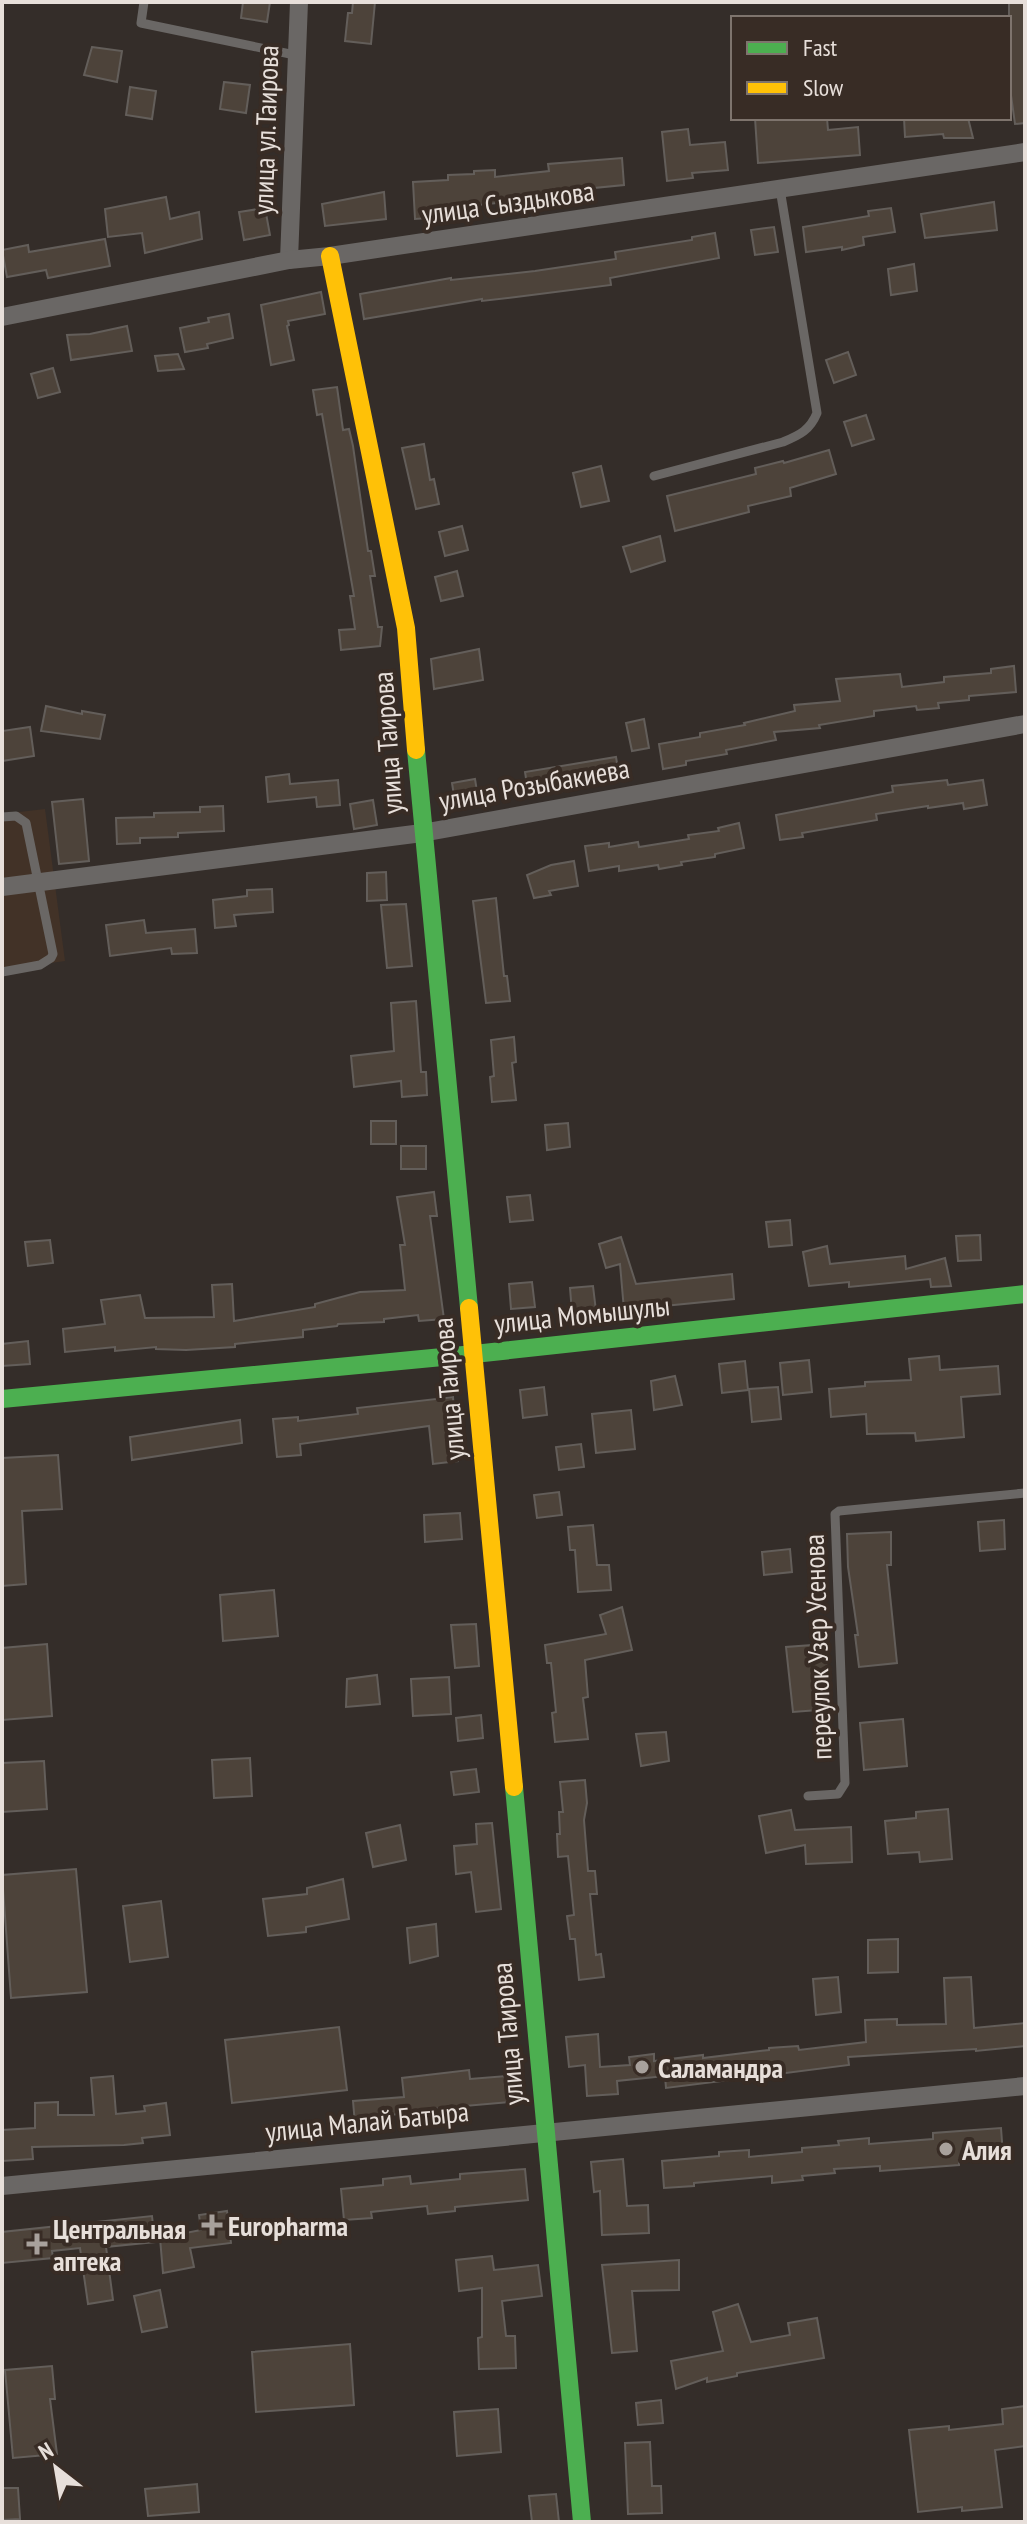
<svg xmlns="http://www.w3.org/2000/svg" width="1027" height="2524" viewBox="0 0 1027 2524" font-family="'PT Sans Narrow',sans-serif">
	<rect width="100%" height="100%" fill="#342d29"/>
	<polygon fill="#423227" points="45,809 65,961 2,970 2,814"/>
	<g fill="#4d433a" stroke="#635e5a" stroke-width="2">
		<polygon points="243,2 270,2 267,22 241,18"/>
		<polygon points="353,2 375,2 371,44 345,41 348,13 352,13"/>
		<polygon points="1009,2 1025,2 1025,123 1015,124 1009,81"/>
		<polygon points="92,47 122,51 117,82 84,75"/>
		<polygon points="224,82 250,85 246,113 220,109"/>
		<polygon points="130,87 156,91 152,119 126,115"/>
		<polygon points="755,118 827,118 828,130 858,127 860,155 758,163"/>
		<polygon points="904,118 968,118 973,138 944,138 943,134 905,137"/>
		<polygon points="688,129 690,145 725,142 728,170 692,173 693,178 667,181 662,132"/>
		<polygon points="622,158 624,185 533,194 533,196 497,203 441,209 442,217 415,219 413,182 448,180 448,175 474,174 474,171 495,170 495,177 549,171 548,164"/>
		<polygon points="384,192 386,219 325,226 322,204"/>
		<polygon points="166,197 170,219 199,212 202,239 145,253 142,233 108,237 105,209"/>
		<polygon points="994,202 997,230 925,238 921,214"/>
		<polygon points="265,208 270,235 244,240 239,212"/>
		<polygon points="891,208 895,232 863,237 864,245 842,250 842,247 806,252 803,227 869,216 868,211"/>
		<polygon points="774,227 778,252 755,255 751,230"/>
		<polygon points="715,233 719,258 610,278 611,285 516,297 482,301 482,299 364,319 360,294 451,278 451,280 535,271 616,259 615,252 692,240 692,237"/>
		<polygon points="105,239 110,266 48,278 46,270 7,277 2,250 28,245 29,252"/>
		<polygon points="914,264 917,291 891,295 888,269"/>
		<polygon points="321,292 325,314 288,321 289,325 287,326 294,360 271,365 261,305"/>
		<polygon points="229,314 233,338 207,344 208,348 185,352 180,328 209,322 208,318"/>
		<polygon points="127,326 132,351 71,360 67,335 90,334"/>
		<polygon points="848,352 856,375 834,383 826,360"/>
		<polygon points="178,354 184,369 158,371 155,356"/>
		<polygon points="53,368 60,392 38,398 31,374"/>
		<polygon points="337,387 343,430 349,429 353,446 368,551 371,551 375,576 370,576 378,627 382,627 380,646 341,650 339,630 355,629 350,596 354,596 322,414 317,415 313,390"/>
		<polygon points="866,415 874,439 852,446 844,422"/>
		<polygon points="424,444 430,480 434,479 439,504 416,509 402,448"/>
		<polygon points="829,450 836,474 790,488 791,496 748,506 749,512 675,531 667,496 756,474 755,468 783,461 784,463"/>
		<polygon points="601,466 609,501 581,507 573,473"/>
		<polygon points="462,526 468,550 445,556 439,532"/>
		<polygon points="660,536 665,561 631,572 623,547"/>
		<polygon points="457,571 463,596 441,601 435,577"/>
		<polygon points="479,649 483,680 434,689 431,659"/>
		<polygon points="1014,666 1016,692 969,696 969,700 938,703 939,708 917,710 916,706 874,711 874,716 819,725 820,728 774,732 776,740 726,750 727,754 686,761 686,765 663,769 659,744 700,737 700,733 745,725 744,723 795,711 794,705 840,701 836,679 900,674 902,687 944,682 944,677 991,673 991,669"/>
		<polygon points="46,706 82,714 82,711 105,715 100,739 41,731"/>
		<polygon points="644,719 649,748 632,751 626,723"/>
		<polygon points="30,727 34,756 2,761 2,731"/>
		<polygon points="616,757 620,781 529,797 525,772"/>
		<polygon points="289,774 290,784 338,780 340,805 317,807 316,797 268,802 266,777"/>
		<polygon points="475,779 479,804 456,808 452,783"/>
		<polygon points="947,780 948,785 983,780 987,805 964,809 963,803 928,808 928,806 876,814 877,820 802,833 803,837 780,840 776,815 893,792 892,786"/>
		<polygon points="83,799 89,861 59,864 52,802"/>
		<polygon points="373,800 377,825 354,829 350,804"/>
		<polygon points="223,806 224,831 178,833 178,837 140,838 140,843 117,844 116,818 154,817 154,813 200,812 200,807"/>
		<polygon points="739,823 744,848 715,854 715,857 681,862 682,865 659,869 658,865 619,871 619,866 589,871 585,846 609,843 609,847 638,842 639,847 689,839 688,835 719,831 718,828"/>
		<polygon points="574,861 578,886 549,891 551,895 534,898 527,875 551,865"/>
		<polygon points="386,872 387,900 367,901 367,873"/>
		<polygon points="272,889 273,912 234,915 236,926 215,928 213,900 247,896 247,890"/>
		<polygon points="496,898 504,976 507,976 510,1001 486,1003 473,901"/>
		<polygon points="406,904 412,966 387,968 381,905"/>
		<polygon points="144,920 146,933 195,929 197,953 172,954 171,948 110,956 106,925"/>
		<polygon points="416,1001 421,1072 426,1072 427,1095 402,1097 401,1081 354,1087 351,1056 394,1051 391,1003"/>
		<polygon points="514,1037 516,1062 512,1063 516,1100 492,1102 490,1077 494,1076 491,1040"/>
		<rect x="371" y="1121" width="25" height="23"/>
		<polygon points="568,1123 570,1147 547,1150 545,1125"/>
		<rect x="401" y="1146" width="25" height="23"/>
		<polygon points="434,1192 437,1216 430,1216 444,1319 419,1321 418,1315 384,1319 384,1322 338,1324 337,1326 303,1330 303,1337 235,1344 235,1347 186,1350 156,1349 156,1347 115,1351 115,1347 65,1352 63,1329 105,1324 101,1300 140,1295 145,1318 214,1317 212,1285 232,1284 234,1321 315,1307 315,1304 360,1292 405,1290 400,1245 405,1245 397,1197"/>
		<polygon points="530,1195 533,1220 510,1222 507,1197"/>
		<polygon points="790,1220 792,1245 769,1247 766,1222"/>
		<polygon points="980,1235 981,1260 958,1261 956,1236"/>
		<polygon points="621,1237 636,1284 732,1274 734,1299 624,1310 620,1264 606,1268 599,1244"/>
		<polygon points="50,1240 53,1263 28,1266 25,1242"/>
		<polygon points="827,1246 830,1264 905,1256 906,1269 945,1258 951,1286 931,1287 930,1279 849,1287 849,1282 809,1286 803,1252"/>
		<polygon points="532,1282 535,1307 511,1309 509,1284"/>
		<polygon points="593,1286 596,1311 572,1313 570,1288"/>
		<polygon points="28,1341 30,1364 2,1366 2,1344"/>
		<polygon points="939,1356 940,1370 998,1366 1000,1394 961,1397 964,1437 916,1441 915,1433 867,1434 866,1414 831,1417 829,1389 865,1386 865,1382 911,1380 909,1359"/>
		<polygon points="809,1360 812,1392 783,1395 780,1363"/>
		<polygon points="745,1361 748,1390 722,1393 719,1364"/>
		<polygon points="675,1376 682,1405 654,1410 651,1381"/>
		<polygon points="544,1387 547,1415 523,1418 520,1390"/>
		<polygon points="778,1387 781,1419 752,1422 749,1389"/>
		<polygon points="453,1397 458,1461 433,1464 429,1426 300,1444 301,1455 277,1457 273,1419 298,1417 298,1421 358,1414 357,1408"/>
		<polygon points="631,1410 635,1449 596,1453 592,1414"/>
		<polygon points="240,1420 242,1443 132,1460 130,1437"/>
		<polygon points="581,1444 584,1467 559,1470 556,1447"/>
		<polygon points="58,1455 62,1509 22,1511 26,1584 2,1586 2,1458"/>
		<polygon points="559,1492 562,1515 537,1518 534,1495"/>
		<polygon points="460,1513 462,1539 425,1542 424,1515"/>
		<polygon points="1004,1520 1005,1549 980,1551 978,1522"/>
		<polygon points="593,1525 597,1565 609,1565 611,1590 578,1592 575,1550 570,1550 568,1527"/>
		<polygon points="891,1532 891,1565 887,1565 897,1663 859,1667 855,1635 858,1635 848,1567 847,1534"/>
		<polygon points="790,1549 792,1572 764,1575 762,1552"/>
		<polygon points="274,1590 278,1636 223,1641 220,1595"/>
		<polygon points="622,1607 632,1650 585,1660 588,1697 583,1698 588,1739 555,1742 552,1713 556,1712 551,1663 547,1663 545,1645 606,1634 600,1615"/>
		<polygon points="476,1624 479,1666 455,1668 451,1625"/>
		<polygon points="47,1644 52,1716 2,1720 2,1648"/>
		<polygon points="825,1644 831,1709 793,1712 786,1647"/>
		<polygon points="377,1675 380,1704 346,1707 347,1679"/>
		<polygon points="449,1677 451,1714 413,1716 411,1679"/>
		<polygon points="481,1715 483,1738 458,1741 456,1718"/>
		<polygon points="903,1719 907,1766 864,1770 860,1723"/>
		<polygon points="666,1732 669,1761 641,1766 636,1734"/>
		<polygon points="250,1758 252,1796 214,1798 212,1760"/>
		<polygon points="44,1761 47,1809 2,1812 2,1763"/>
		<polygon points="476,1769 479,1792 454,1795 451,1772"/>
		<polygon points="585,1780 587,1803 584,1820 588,1871 595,1871 597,1894 590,1894 596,1955 601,1954 604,1977 579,1980 575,1939 570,1939 567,1916 574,1915 568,1856 558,1857 557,1834 560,1834 559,1812 563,1812 560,1782"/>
		<polygon points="948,1809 952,1859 920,1862 919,1852 888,1854 885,1821 916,1818 916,1812"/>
		<polygon points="791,1810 795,1830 851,1827 852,1862 806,1864 805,1845 766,1853 759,1816"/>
		<polygon points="492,1823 501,1909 476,1912 471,1872 456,1874 454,1846 477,1844 476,1824"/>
		<polygon points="400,1825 406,1860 373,1867 366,1833"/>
		<polygon points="76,1869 87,1992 11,1998 2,1875"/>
		<polygon points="343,1879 349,1919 306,1927 306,1932 268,1936 263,1899 307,1894 307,1888"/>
		<polygon points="161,1901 168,1957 130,1962 123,1906"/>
		<polygon points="436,1924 438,1956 410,1963 407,1928"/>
		<polygon points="898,1939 898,1972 868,1973 868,1940"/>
		<polygon points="838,1977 841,2012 816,2015 813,1979"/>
		<polygon points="971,1977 974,2028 1025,2023 1025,2046 976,2051 976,2049 848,2057 849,2065 666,2088 665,2076 617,2081 618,2094 587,2096 585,2065 569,2067 566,2037 598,2034 600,2067 630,2065 629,2057 654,2054 654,2061 703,2055 703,2058 769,2050 769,2048 798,2046 799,2050 866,2042 865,2020 897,2019 897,2025 946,2024 944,1978"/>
		<polygon points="339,2027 347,2090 232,2103 225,2040"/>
		<polygon points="469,2070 470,2079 518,2075 520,2101 430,2109 431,2111 390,2115 390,2121 355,2124 353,2101 404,2097 402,2078"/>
		<polygon points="113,2076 116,2114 145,2111 144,2106 166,2103 170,2135 142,2138 143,2143 124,2145 32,2147 33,2159 2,2161 2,2130 35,2128 35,2103 58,2102 58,2115 94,2115 91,2078"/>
		<polygon points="1001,2128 1003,2155 959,2159 959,2165 880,2171 880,2166 834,2169 835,2173 802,2176 803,2180 772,2183 772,2176 694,2183 694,2186 664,2188 662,2161 719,2156 719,2152 749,2150 749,2157 802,2152 802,2148 839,2145 838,2141 869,2138 869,2144 933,2139 933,2133"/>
		<polygon points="623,2159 627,2206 648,2205 649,2233 602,2235 600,2191 594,2192 591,2162"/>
		<polygon points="525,2169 528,2200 455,2207 455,2211 428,2214 427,2206 371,2212 372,2218 344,2220 341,2189 383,2185 383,2179 410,2176 411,2184 460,2179 460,2174"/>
		<polygon points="227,2211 231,2243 190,2248 194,2267 163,2273 160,2238 201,2230 199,2215"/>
		<polygon points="152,2216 155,2242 106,2247 113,2300 88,2304 80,2248 52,2251 53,2258 2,2263 2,2232"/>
		<polygon points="492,2256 494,2270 538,2265 542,2296 502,2301 506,2336 515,2336 516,2368 479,2369 478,2338 482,2337 482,2288 459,2291 456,2260"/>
		<polygon points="679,2260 679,2290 632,2291 637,2351 612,2353 602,2265"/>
		<polygon points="160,2290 167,2327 142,2332 134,2296"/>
		<polygon points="738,2304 751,2342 790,2335 788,2323 817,2318 824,2358 737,2373 737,2376 707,2382 707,2378 676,2389 671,2361 723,2351 713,2312"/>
		<polygon points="350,2344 354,2405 256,2412 252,2352"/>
		<polygon points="52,2366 55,2399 50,2399 57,2454 13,2458 5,2370"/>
		<polygon points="661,2400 663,2423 638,2425 636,2403"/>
		<polygon points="1025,2406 1025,2446 995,2450 1002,2507 962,2511 962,2507 918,2512 909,2430 949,2426 949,2430 1003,2424 1002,2409"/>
		<polygon points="498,2409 501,2452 457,2456 454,2412"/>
		<polygon points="650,2442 652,2486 661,2486 662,2513 628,2514 625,2443"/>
		<polygon points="197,2484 199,2512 148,2516 145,2489"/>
		<polygon points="2,2488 18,2488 20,2519 2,2520"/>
		<polygon points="556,2494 559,2522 532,2522 529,2496"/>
	</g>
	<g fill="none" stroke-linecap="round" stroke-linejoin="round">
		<g stroke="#6a6765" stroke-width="9">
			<polyline points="144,2 141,23 295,55"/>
			<path d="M654,476L783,442C800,435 810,430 817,413L780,189"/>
			<polyline points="2,817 16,816 26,823 53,954 51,958 40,965 2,972"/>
			<polyline points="808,1796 838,1794 845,1783 835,1514 839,1511 1025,1493"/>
		</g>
		<g stroke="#6a6765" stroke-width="18">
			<polyline points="289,260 299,2"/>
			<polyline points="2,317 289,260 330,256 1025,152"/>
			<polyline points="2,887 422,833 1025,724"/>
			<polyline points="2,2186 1025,2086"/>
		</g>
		<g stroke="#4caf50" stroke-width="18">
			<polyline points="416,750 469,1308"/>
			<polyline points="2,1399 474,1354 1025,1294"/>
			<polyline points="514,1787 582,2522"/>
		</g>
		<g stroke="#ffc107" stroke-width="18">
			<polyline points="330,256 406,628 416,750"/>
			<polyline points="469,1308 514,1787"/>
		</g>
	</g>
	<g fill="#a8a19c" stroke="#382c25" stroke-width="3">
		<circle cx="642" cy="2067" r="8"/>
		<circle cx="946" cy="2149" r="8"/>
		<path d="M208 2213h8v8h8v8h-8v8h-8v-8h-8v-8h8z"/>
		<path d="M33 2232h8v8h8v8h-8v8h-8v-8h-8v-8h8z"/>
	</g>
	<g text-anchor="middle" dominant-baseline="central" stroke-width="8" stroke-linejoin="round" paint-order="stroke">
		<g font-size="28" fill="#e7dfda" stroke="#382c25">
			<text transform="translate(265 130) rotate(-88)">улица ул.Таирова</text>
			<text transform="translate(508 202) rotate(-8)">улица Сыздыкова</text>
			<text transform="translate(387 743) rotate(-94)">улица Таирова</text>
			<text transform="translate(534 784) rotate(-10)">улица Розыбакиева</text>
			<text transform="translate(582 1314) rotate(-6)">улица Момышулы</text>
			<text transform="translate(448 1389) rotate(-95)">улица Таирова</text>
			<text transform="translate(817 1647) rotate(-92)">переулок Узер Усенова</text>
			<text transform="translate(507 2034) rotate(-95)">улица Таирова</text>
			<text transform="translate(367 2121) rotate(-6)">улица Малай Батыра</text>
		</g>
		<g font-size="28" font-weight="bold" fill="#e7dfda" stroke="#382c25" text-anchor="start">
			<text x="658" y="2067">Саламандра</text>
			<text x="962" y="2149">Алия</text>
			<text x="228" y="2225">Europharma</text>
			<text x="53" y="2228">Центральная<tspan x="53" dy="32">аптека</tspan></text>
		</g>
	</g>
	<rect width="1027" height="2524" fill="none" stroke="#e7dfda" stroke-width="8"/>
	<rect x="731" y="16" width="280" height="104" fill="#382c25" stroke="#7e746d" stroke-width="2"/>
	<rect x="747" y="42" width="40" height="12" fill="#4caf50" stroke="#7e746d" stroke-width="2"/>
	<text x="803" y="56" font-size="24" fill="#e7dfda">Fast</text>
	<rect x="747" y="82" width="40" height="12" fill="#ffc107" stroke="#7e746d" stroke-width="2"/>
	<text x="803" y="96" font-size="24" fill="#e7dfda">Slow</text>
	<g transform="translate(56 2468) rotate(329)" stroke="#382c25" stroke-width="6" paint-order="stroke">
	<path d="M0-6L14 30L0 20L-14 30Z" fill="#e7dfda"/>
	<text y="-12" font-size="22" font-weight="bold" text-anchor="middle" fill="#e7dfda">N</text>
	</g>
</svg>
